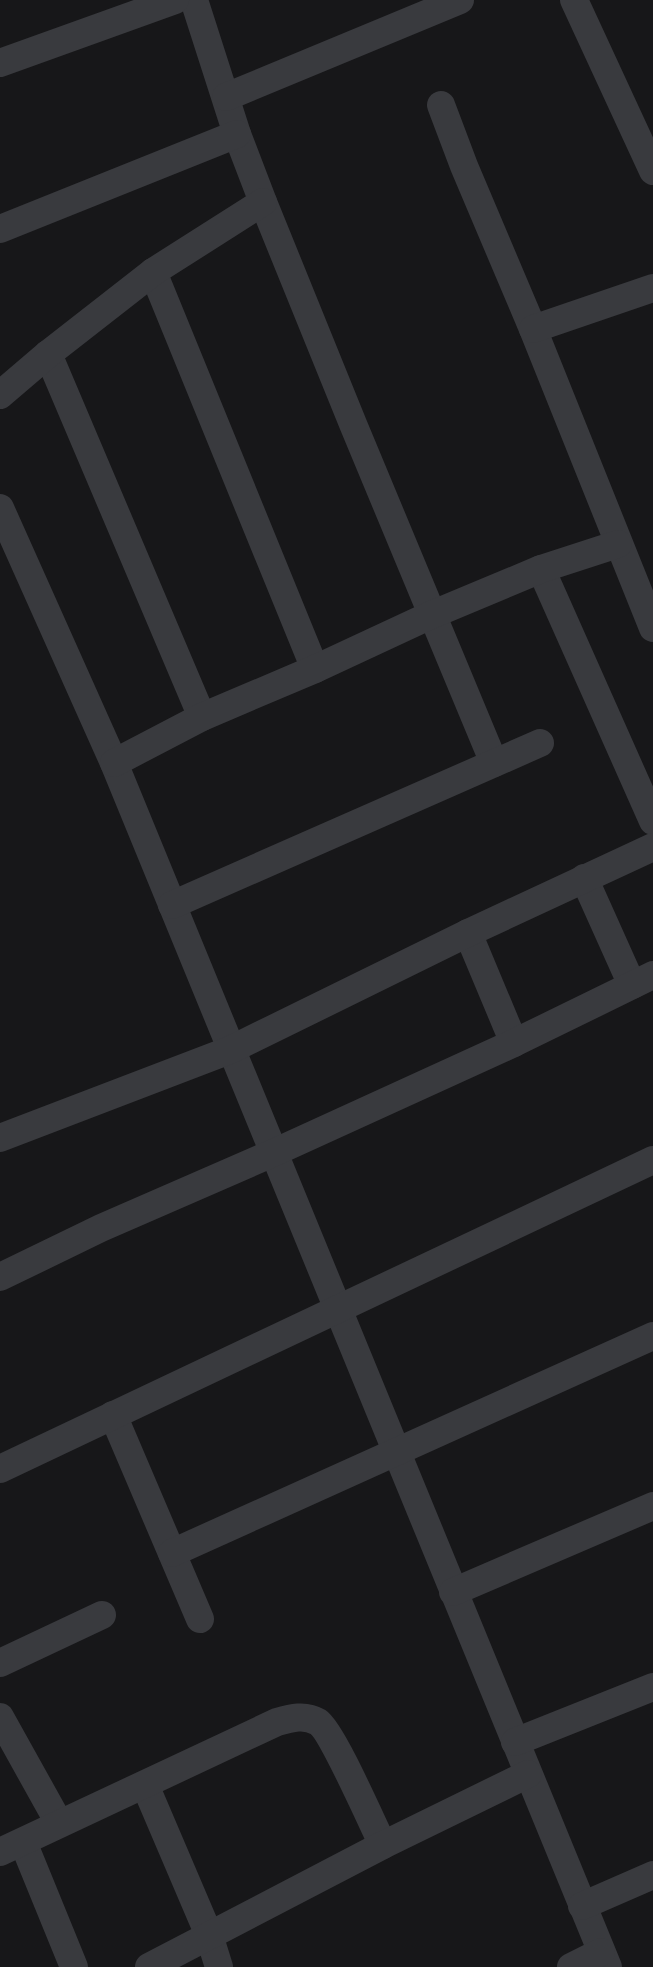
<svg xmlns="http://www.w3.org/2000/svg" width="653" height="1967" viewBox="0 0 653 1967" font-family="'Source Sans 3',sans-serif">
	<rect width="100%" height="100%" fill="#171719"/>
	<g fill="none" stroke-linecap="round" stroke-linejoin="round">
		<g stroke="#393a3e" stroke-width="28">
			<polyline points="194,0 237,134 263,202 353,424 494,763"/>
			<polyline points="574,0 653,171"/>
			<polyline points="0,63 175,0"/>
			<polyline points="226,97 460,0"/>
			<polyline points="441,105 464,166 533,329 653,628"/>
			<polyline points="0,229 237,134"/>
			<polyline points="153,272 315,669"/>
			<polyline points="533,329 653,288"/>
			<polyline points="48,354 202,717"/>
			<polyline points="0,395 48,354 153,272 263,202"/>
			<polyline points="0,508 114,763 608,1967"/>
			<polyline points="541,569 653,821"/>
			<polyline points="114,763 202,717 315,669 431,615 541,569 618,544"/>
			<polyline points="584,878 632,985"/>
			<polyline points="172,905 540,743"/>
			<polyline points="468,933 514,1043"/>
			<polyline points="0,1138 230,1050 468,933 653,847"/>
			<polyline points="0,1277 101,1228 273,1153 514,1043 653,975"/>
			<polyline points="113,1415 200,1619"/>
			<polyline points="0,1469 653,1160"/>
			<polyline points="172,1553 653,1336"/>
			<polyline points="453,1592 653,1506"/>
			<polyline points="0,1663 102,1615"/>
			<polyline points="0,1717 59,1823"/>
			<polyline points="515,1742 653,1687"/>
			<polyline points="145,1785 209,1935 219,1967"/>
			<polyline points="23,1842 74,1967"/>
			<path d="M0,1852L277,1722C291,1718 305,1714 318,1722C332,1731 373,1825 383,1845"/>
			<polyline points="582,1906 653,1875"/>
			<polyline points="149,1967 383,1845 528,1774"/>
			<polyline points="571,1967 601,1952"/>
		</g>
	</g>
</svg>
